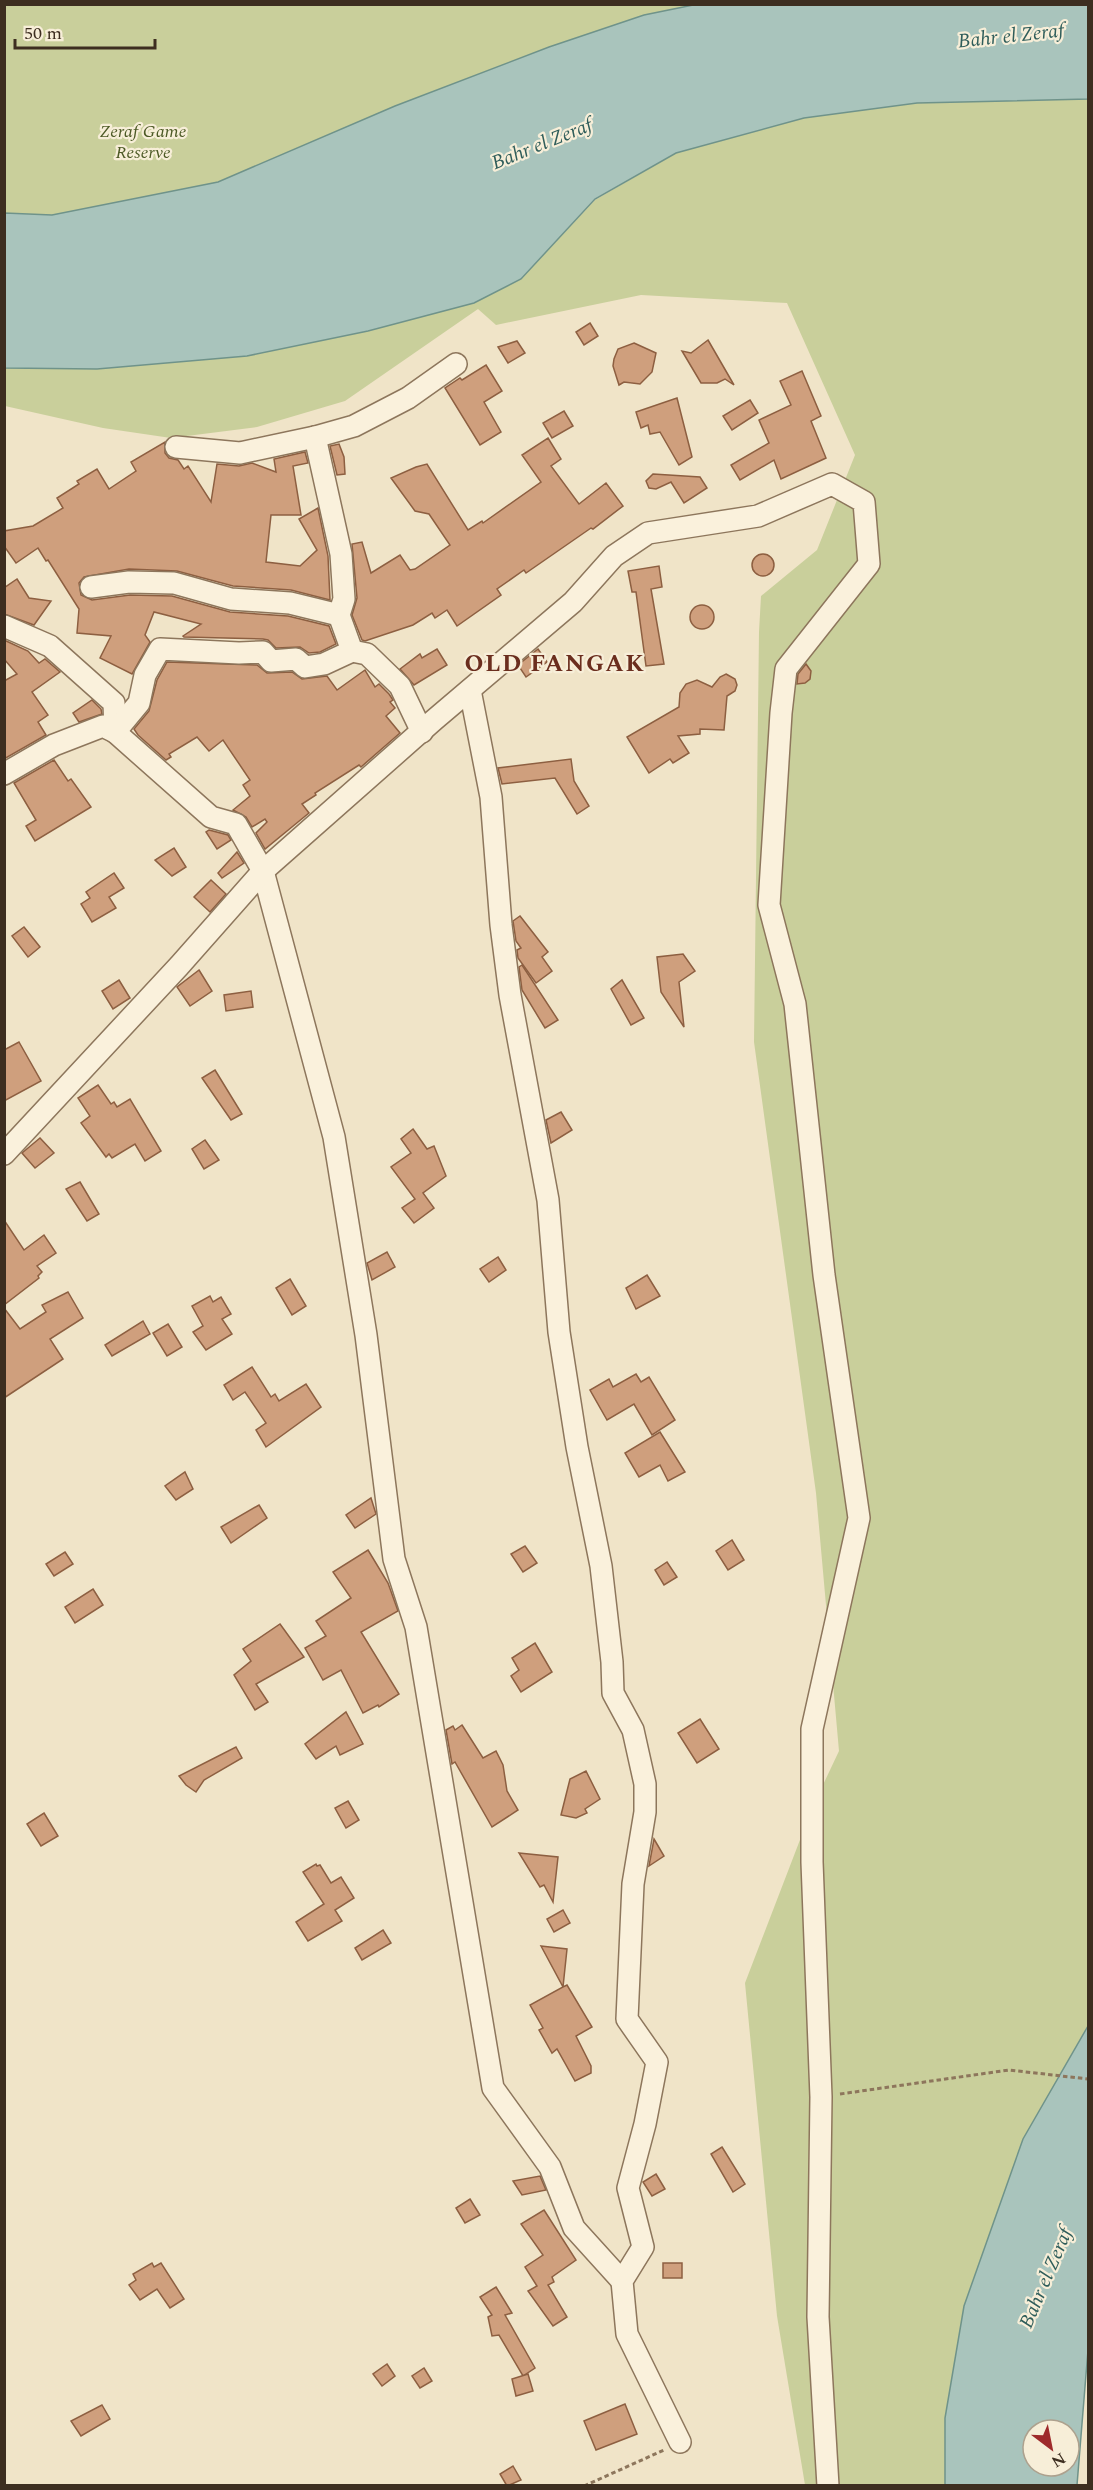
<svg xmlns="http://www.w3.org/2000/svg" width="1093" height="2490" viewBox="0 0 1093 2490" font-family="Spectral,serif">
	<rect width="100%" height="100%" fill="#f0e4c8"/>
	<g fill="#c9cf9b">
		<polygon points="1088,4 1088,28 5,298 4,5"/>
		<polygon points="1088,99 1088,2026 1023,2139 945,2418 945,2485 805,2485 777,2316 745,1983 813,1806 839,1751 816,1493 754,1042 759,632 761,596 817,550 855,455 787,303 641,295 496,325 478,309 345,401 257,427 171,438 103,428 5,406 5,368 97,369 247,356 368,331 417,318 521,279 595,200 676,153 804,118 917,103"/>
	</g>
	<g fill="#a9c4bc" stroke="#6f938a" stroke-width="1.5" fill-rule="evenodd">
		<polygon points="698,4 1088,5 1088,99 917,103 804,118 676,153 595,199 521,279 474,303 368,331 247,356 97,369 5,368 5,213 52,215 218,182 395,106 549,47 644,15"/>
		<path d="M1088,2026V2350L1077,2485H945V2418L964,2306L1023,2139ZM1033,2430H1069V2466H1033Z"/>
	</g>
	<g fill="#cf9f7d" stroke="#8d5f41" stroke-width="1.5">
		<polygon points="590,323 598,336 584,345 576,332"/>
		<polygon points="708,340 734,385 725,379 717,383 701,383 682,351 691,353"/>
		<polygon points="517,341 525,353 508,363 498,347"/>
		<polygon points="634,343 656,353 652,372 640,384 624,382 619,385 613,366 614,359 618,349"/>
		<polygon points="486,365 502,391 484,402 501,432 480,445 445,388 460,378 462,380"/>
		<polygon points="802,371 821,416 811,421 826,458 781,479 774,460 740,480 731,465 769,443 759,420 791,405 780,381"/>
		<polygon points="677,398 692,457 679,465 660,432 650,434 648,425 641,428 636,412"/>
		<polygon points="750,400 758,413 732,430 723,416"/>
		<polygon points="564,411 573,426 552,438 543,423"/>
		<polygon points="548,438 561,459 551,466 579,504 606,483 623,506 593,529 591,528 526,573 524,570 497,589 501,595 457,626 447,610 435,618 432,613 413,625 365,641 362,640 352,615 357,598 352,544 362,542 371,573 400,555 410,570 415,569 450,545 429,514 415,511 391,478 416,467 427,464 468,530 482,521 483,523 541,482 522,455"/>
		<polygon points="165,442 165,453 169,458 178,460 184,469 188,466 211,502 217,464 239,466 252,463 276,472 274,459 305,452 308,463 293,466 301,515 271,515 266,562 300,566 317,550 299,519 318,508 328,556 330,600 291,590 233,586 177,571 129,569 84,577 79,583 81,595 92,600 130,595 172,596 230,612 288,616 329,626 336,644 320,652 309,653 300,647 276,648 268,640 263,639 184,637 183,636 201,624 154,612 145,635 150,642 132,674 100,658 111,636 77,633 79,609 48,560 46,561 38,548 16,563 4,546 4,531 33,526 63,508 57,498 79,484 77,481 97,469 109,489 136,471 131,462"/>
		<polygon points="339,444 344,457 345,474 337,475 330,446"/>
		<polygon points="653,474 700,477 707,488 684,503 671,482 656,489 649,488 646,481"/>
		<circle cx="763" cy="565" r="11"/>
		<polygon points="659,566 662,587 651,589 664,664 646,666 636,592 632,592 628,571"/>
		<polygon points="17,579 29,598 51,601 34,625 4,614 4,588"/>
		<circle cx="702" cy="617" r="12"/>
		<polygon points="4,640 28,651 39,663 45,659 60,672 32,692 48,715 38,722 46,735 4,759 4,681 17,674 4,659"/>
		<polygon points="437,649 447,665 414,685 400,669 420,654 422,658"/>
		<polygon points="538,649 547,662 526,677 518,665"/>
		<polygon points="167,662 257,665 267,673 292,672 302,679 327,676 337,690 365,670 375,687 379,684 389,694 393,700 390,702 395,708 386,716 400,733 361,767 359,765 315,793 316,795 302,804 309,813 265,849 256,833 267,822 265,819 252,827 246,817 233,810 250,796 243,785 250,780 223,740 209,751 197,737 169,754 171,757 166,760 138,735 134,729 149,711 157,680"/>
		<polygon points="806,664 811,671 810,679 805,683 797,684 798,674"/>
		<polygon points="726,674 735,679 737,685 735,691 727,696 724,730 700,729 700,734 678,736 689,753 673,763 670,759 649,773 627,737 679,707 680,693 686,684 697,680 712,687 720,677"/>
		<polygon points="92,700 101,709 102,714 79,722 73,713"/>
		<polygon points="571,759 574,781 589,806 577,814 555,778 502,784 498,768"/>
		<polygon points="54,760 68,781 71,779 91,807 35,841 26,826 36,820 14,783"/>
		<polygon points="209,830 228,835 231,840 217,849 206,832"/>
		<polygon points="174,848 186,867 172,876 155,860"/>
		<polygon points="237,852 244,863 222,878 218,873"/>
		<polygon points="114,873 124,888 109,897 116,908 92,922 81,904 90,898 86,892"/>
		<polygon points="211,880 226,894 210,912 194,897"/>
		<polygon points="520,916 548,952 542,957 552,971 536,983 518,958 517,950 521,948 516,941 513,921"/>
		<polygon points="24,927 40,947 28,957 12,936"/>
		<polygon points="683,954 695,971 679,982 684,1027 661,992 657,957"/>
		<polygon points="522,965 558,1020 545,1028 522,990 519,967"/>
		<polygon points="199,970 212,991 190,1006 177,987"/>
		<polygon points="119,980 130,998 113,1009 102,991"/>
		<polygon points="622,980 644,1018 631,1025 611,989"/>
		<polygon points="251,991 253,1007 226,1011 224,995"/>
		<polygon points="19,1042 41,1081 4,1101 4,1050"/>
		<polygon points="215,1070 242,1114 231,1120 202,1078"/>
		<polygon points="98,1085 111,1104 114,1102 117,1107 130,1099 161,1151 145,1161 135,1144 112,1158 109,1154 106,1157 81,1123 90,1116 78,1098"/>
		<polygon points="561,1112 572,1130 551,1143 546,1120"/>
		<polygon points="413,1129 427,1149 434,1146 446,1176 423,1193 434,1208 414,1223 402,1208 415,1199 391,1167 411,1153 401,1139"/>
		<polygon points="40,1138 54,1153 35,1168 22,1153"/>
		<polygon points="205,1140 219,1160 204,1169 192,1149"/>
		<polygon points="80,1182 99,1214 87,1221 66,1189"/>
		<polygon points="4,1220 24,1250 44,1235 56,1253 37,1266 42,1272 38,1276 39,1278 4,1305"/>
		<polygon points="387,1252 395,1267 372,1280 367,1263"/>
		<polygon points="498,1257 506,1270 489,1282 480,1269"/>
		<polygon points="647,1275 660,1296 636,1309 626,1288"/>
		<polygon points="290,1279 306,1306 292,1315 276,1288"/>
		<polygon points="68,1292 83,1318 50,1339 63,1359 4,1398 4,1308 20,1329 46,1312 42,1305"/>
		<polygon points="210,1296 213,1302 221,1297 231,1314 222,1319 232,1334 206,1350 193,1332 203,1326 192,1306"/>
		<polygon points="143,1321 150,1334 112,1356 105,1345"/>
		<polygon points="168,1324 182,1347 167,1356 153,1333"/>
		<polygon points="252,1367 271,1397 275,1394 279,1401 306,1384 321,1407 266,1447 256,1430 266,1423 245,1392 233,1400 224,1385"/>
		<polygon points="636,1374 641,1382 649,1377 675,1420 652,1435 634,1404 607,1420 590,1390 609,1379 613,1387"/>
		<polygon points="660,1432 685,1472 668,1481 660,1465 639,1477 625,1453"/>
		<polygon points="185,1472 193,1489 176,1500 165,1486"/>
		<polygon points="371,1498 376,1514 355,1528 346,1515"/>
		<polygon points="259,1505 267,1518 231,1543 221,1527"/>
		<polygon points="732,1540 744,1560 728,1570 716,1551"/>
		<polygon points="525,1546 537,1563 523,1572 511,1554"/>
		<polygon points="368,1550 388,1583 398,1611 361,1632 399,1694 379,1707 378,1705 363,1713 341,1670 323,1680 305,1648 326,1636 316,1621 351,1598 333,1572"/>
		<polygon points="65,1552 73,1564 54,1576 46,1564"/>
		<polygon points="667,1562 677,1577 664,1585 655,1570"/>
		<polygon points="93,1589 103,1605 75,1623 65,1607"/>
		<polygon points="280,1624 304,1657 256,1684 268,1702 255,1710 234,1675 251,1661 243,1649"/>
		<polygon points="535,1643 552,1672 521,1692 511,1676 519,1670 512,1658"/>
		<polygon points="346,1712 363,1744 340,1755 336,1746 316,1759 305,1744"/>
		<polygon points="700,1719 719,1749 697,1763 678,1733"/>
		<polygon points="462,1725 483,1758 496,1751 503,1765 507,1791 518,1810 492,1827 455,1762 452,1764 446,1730 453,1726 455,1730"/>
		<polygon points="236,1747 242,1758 204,1780 196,1792 186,1785 179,1776"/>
		<polygon points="586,1771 600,1799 585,1809 587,1813 576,1818 561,1815 570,1779"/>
		<polygon points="348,1801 359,1820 346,1828 335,1808"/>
		<polygon points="44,1813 58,1836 41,1846 27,1824"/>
		<polygon points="654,1839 664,1856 649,1866"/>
		<polygon points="519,1853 558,1857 553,1902 544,1885 540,1887"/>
		<polygon points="316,1864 317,1866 320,1865 331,1883 341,1877 354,1898 335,1910 342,1921 308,1941 296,1922 324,1904 303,1872"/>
		<polygon points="563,1910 570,1923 554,1932 547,1919"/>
		<polygon points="383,1930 391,1943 362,1960 355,1948"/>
		<polygon points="541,1946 567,1949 563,1987 567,1985 592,2027 576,2036 591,2066 591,2073 575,2081 557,2049 552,2053 539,2030 543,2028 530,2005 563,1987"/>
		<polygon points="722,2147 745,2184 733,2192 711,2154"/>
		<polygon points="656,2174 665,2189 652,2196 643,2182"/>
		<polygon points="540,2176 546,2190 522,2195 513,2181"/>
		<polygon points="470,2199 480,2215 465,2223 456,2208"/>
		<polygon points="544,2210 576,2260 552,2277 554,2282 548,2285 567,2317 553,2326 528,2291 537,2286 525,2267 543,2255 521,2224"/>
		<polygon points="152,2263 154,2267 161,2263 184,2299 170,2308 157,2289 140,2300 129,2285 136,2280 133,2274"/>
		<rect x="663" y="2263" width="19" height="15"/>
		<polygon points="496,2287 512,2313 505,2315 535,2368 523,2376 499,2335 492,2336 488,2317 492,2315 480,2297"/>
		<polygon points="387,2364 395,2376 382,2386 373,2374"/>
		<polygon points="424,2368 432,2381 420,2388 412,2376"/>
		<polygon points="528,2374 533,2391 516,2396 512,2379"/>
		<polygon points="625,2404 637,2434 596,2450 584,2421"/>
		<polygon points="102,2405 110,2419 81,2436 71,2421"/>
		<polygon points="513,2466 521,2480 507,2486 500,2474"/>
	</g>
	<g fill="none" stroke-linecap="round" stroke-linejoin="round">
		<g stroke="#8d765c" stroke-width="24">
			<g id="minor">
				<polyline points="315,437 341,554 344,599 339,615 352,651 367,654 400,686 422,732"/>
				<polyline points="176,447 240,453 315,437 354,426 408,398 456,364"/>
				<polyline points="91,587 129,582 174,583 231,599 290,603 339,615"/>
				<polyline points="4,626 50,646 114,703 115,732 211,817 236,824 263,871 334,1137 366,1335 394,1559 416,1627 493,2088 550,2167 574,2228 622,2281"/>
				<polyline points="470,690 491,797 501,925 510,995 548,1200 559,1332 577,1447 601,1566 612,1662 613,1693 633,1730 645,1784 645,1812 633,1884 627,2019 657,2062 645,2124 628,2188 643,2247 622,2281 627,2334 680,2442"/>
				<polyline points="4,774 54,745 103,726 115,732 139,703 145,675 160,649 239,653 263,652 271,661 296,659 305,667 324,664 352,651"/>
				<polyline points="4,1154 179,966 263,871 434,720 573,602 614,556 648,533 758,516 832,484 864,502 869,564 786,669 781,713 769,905 795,1004 824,1275 859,1518 812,1729 812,1862 821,2097 818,2317 828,2486"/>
			</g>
		</g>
		<g stroke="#8d765c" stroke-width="3" stroke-dasharray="4.5 3" stroke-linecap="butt">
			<polyline points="840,2094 1009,2070 1088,2079"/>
			<polyline points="584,2486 664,2450"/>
		</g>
		<use href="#minor" stroke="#faf1dc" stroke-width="21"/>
	</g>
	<g text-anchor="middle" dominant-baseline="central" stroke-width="4.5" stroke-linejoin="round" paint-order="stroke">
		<g font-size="18" font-style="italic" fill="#4d5a26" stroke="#f7eed8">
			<text x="143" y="131">Zeraf Game<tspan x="143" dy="21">Reserve</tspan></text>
		</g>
		<g font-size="20" font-style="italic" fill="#2f5d5a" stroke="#f7eed8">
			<text transform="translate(1011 36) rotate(-6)">Bahr el Zeraf</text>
			<text transform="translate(542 144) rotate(-22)">Bahr el Zeraf</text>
			<text transform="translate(1046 2278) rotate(-67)">Bahr el Zeraf</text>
		</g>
		<g font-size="24" font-weight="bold" letter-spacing="1.5" fill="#6b2e1e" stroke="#f7eed8">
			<text x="555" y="664">OLD FANGAK</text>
		</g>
	</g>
	<rect width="1093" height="2490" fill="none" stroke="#3d2e20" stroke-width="12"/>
	<g transform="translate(1051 2448) rotate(148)"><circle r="28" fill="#f7eed8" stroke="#ada18e" stroke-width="1.5"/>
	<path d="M0-4.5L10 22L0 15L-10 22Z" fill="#9e2a2b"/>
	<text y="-9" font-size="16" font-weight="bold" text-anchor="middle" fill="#3d2e20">N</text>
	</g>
	<path d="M15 39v9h140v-9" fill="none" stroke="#3d2e20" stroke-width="3"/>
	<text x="24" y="39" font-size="18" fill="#3d2e20" stroke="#f7eed8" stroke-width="4.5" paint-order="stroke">50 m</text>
</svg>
